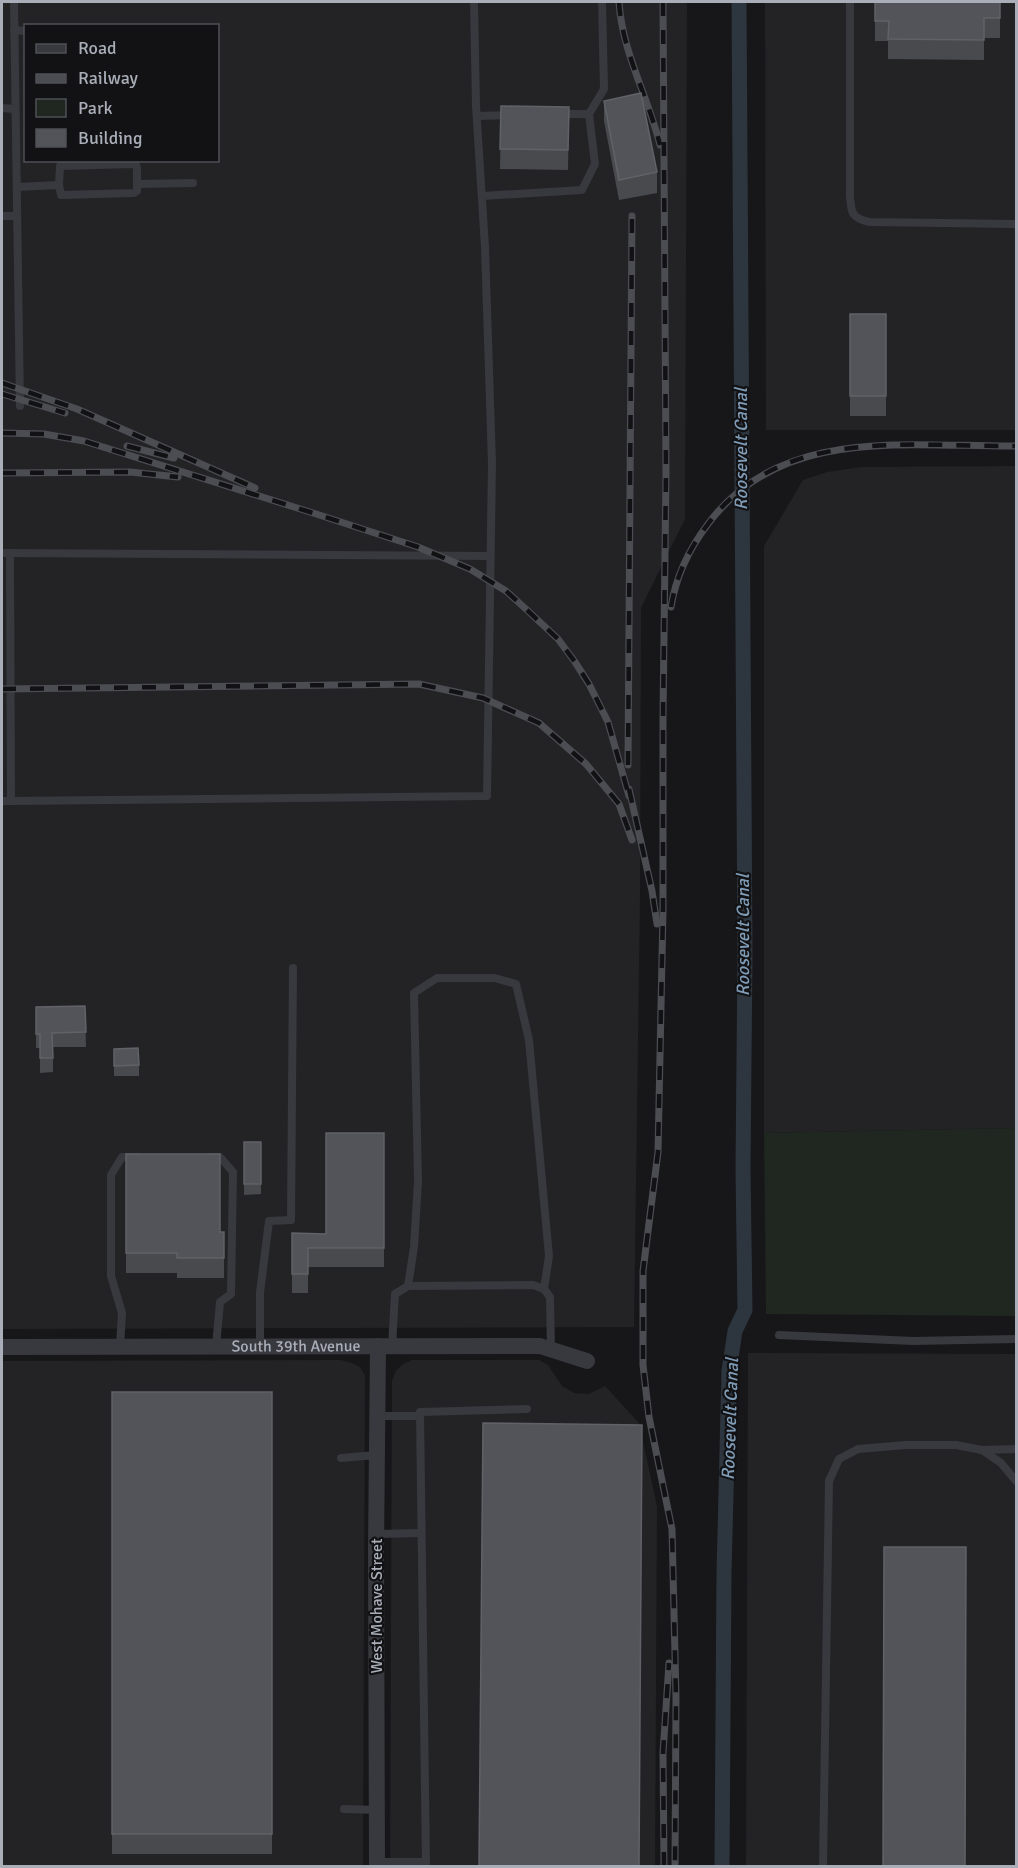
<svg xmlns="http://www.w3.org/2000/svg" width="1018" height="1868" viewBox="0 0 1018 1868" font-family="Signika,sans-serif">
	<rect width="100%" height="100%" fill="#171719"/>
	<g fill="#232326" fill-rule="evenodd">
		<path d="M2,2H687L685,519L641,608L640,897L634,1327L2,1329ZM26,26H218V160H26Z"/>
		<polygon points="765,2 1016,2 1016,430 766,430"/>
		<polygon points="1016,466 1016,1128 764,1133 764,546 803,480 827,472 861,467"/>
		<polygon points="748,1353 1016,1354 1016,1866 746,1866"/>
		<polygon points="341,1360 352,1363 360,1367 365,1375 363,1866 2,1866 2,1361"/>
		<polygon points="412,1360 539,1360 548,1365 562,1386 574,1393 589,1394 605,1386 639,1423 657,1506 655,1866 390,1866 392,1381 396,1371 403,1364"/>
	</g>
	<polygon fill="#1f2720" points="1016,1128 1016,1316 766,1314 764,1133"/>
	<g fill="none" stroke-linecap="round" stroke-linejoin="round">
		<polyline stroke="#2d363e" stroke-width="15" points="722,1866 724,1574 729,1371 735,1331 745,1310 743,1170 745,951 739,2"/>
		<g stroke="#38393e" stroke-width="8">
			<polyline points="14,2 20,406"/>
			<path d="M850,2V196C851,213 852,218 869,222L1016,224"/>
			<polyline points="14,30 26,31"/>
			<polyline points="2,108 15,109"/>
			<polyline points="589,114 604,89 602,2"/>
			<polyline points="477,116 510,115"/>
			<polyline points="137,184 193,183"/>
			<polyline points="17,187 59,185 61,195 134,193 137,191 137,168 136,165 133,164 60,166 59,185"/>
			<polyline points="482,196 582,190 595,164 589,114 559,114"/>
			<polyline points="2,216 17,216"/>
			<polyline points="2,553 490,556"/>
			<polyline points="10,553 11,801 487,796 492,463 485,247 476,106 474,2"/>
			<polyline points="2,801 11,801"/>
			<polyline points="210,1157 220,1157 233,1172 231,1294 220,1302 216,1346"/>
			<polyline points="408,1286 414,1247 418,1181 414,993 437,978 495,978 516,984 529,1040 549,1256 544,1289"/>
			<polyline points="779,1335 913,1341 1016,1339"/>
			<polyline points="120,1346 122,1313 111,1276 111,1175 122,1157 137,1157"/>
			<polyline points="260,1346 260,1293 269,1221 291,1220 293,968"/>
			<polyline points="392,1346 395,1294 408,1286 533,1285 544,1289 550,1297 551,1350"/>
			<polyline points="377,1416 420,1416"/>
			<polyline points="982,1450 1016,1449"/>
			<polyline points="341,1458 377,1455"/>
			<polyline points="376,1534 421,1533"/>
			<polyline points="344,1809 377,1810"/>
			<polyline points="377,1862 426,1862"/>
			<polyline points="426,1866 420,1412 527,1409"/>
			<polyline points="823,1866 829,1481 839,1459 858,1449 906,1445 956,1445 982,1450 1001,1463 1016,1481"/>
		</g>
		<g stroke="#38393e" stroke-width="16">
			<path id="s1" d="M2,1347L540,1346L587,1361"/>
			<polyline points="377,1866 376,1549 378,1346"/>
		</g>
		<g stroke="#4b4d53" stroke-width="7">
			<g id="rail">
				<path d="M619,2C622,52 648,96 660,145"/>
				<polyline points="663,2 666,472 663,717 663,911 658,1152 643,1271 643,1365 649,1417 672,1529 676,1697 675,1866"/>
				<polyline points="2,383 77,409 255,488"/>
				<polyline points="2,394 65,413"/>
				<polyline points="2,433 44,434 84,441 310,512 418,547 470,569 506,591 527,610 558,639 575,662 589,684 608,722 629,796"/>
				<polyline points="127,446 174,458"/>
				<polyline points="2,473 130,472 178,477"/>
				<path d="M671,607C676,576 689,549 708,524C781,425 908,447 1016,446"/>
				<polyline points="2,689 419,684 483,698 539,723 586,764 619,804 632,840"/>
				<polyline points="628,765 632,216"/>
				<polyline points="629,789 652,891 657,924"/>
				<polyline points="664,1866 663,1753 669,1663"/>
			</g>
		</g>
		<use href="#rail" stroke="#121214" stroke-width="4.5" stroke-dasharray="14" stroke-linecap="butt"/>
	</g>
	<g fill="#484a4e">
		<polygon points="875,2 1000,2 1000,38 984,38 984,60 888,59 888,41 875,41"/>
		<polygon points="604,101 657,172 657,193 619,200 604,121"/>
		<polygon points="501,106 569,107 568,170 500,169"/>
		<rect x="850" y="314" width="36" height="102"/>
		<polygon points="85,1006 86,1047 53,1047 53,1072 40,1073 40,1048 36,1048 36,1007"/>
		<polygon points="114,1049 139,1065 139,1076 114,1076"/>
		<polygon points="384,1133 384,1267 308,1267 308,1293 292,1293 292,1233 326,1234"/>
		<polygon points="244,1142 261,1142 261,1194 244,1195"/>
		<polygon points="126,1154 220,1232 224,1232 224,1278 177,1278 177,1273 126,1273"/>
		<rect x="112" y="1392" width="160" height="462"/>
	</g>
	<g fill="#53545a" stroke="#606268" stroke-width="1.5">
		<polygon points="875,2 1000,2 1000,18 984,18 984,40 888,39 889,21 875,21"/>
		<polygon points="641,93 657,172 619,180 604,101"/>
		<polygon points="501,106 569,107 568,150 500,149"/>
		<rect x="850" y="314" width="36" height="82"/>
		<polygon points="85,1006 86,1032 52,1033 53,1058 40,1058 40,1034 36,1034 36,1007"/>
		<polygon points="138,1048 139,1065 114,1066 114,1049"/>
		<polygon points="326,1133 384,1133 384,1248 308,1248 308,1274 292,1274 292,1233 326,1234"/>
		<rect x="244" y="1142" width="17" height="42"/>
		<polygon points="126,1154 220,1154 220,1232 224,1232 224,1258 177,1258 177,1253 126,1253"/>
		<rect x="112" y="1392" width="160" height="442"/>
		<polygon points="483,1423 642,1425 639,1866 479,1866"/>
		<polygon points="884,1547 966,1547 965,1866 883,1866"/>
	</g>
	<g text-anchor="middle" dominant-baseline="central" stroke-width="4.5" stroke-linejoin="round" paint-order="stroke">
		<g font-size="16" fill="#a9aeb9" stroke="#121214">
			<text stroke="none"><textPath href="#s1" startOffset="294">South 39th Avenue</textPath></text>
			<text transform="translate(377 1606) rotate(-90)">West Mohave Street</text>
		</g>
		<g font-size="18" font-style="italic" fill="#7f9bb5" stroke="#121214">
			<text transform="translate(741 449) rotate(-90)">Roosevelt Canal</text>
			<text transform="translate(743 935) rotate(-90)">Roosevelt Canal</text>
			<text transform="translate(730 1419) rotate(-88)">Roosevelt Canal</text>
		</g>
	</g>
	<rect width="1018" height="1868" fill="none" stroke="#a9aeb9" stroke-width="6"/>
	<rect x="24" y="24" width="195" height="138" fill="#121214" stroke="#4e5056" stroke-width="1.5"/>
	<rect x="36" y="44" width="30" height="9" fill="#38393e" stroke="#4e5056" stroke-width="1.5"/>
	<text x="78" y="54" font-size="18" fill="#a9aeb9">Road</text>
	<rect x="36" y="74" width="30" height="9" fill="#4b4d53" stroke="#4e5056" stroke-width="1.5"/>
	<text x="78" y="84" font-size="18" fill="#a9aeb9">Railway</text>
	<rect x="36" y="99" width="30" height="18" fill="#1f2720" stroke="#4e5056" stroke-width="1.5"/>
	<text x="78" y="114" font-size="18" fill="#a9aeb9">Park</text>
	<rect x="36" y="129" width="30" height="18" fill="#53545a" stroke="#4e5056" stroke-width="1.5"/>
	<text x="78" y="144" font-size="18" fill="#a9aeb9">Building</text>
</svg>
